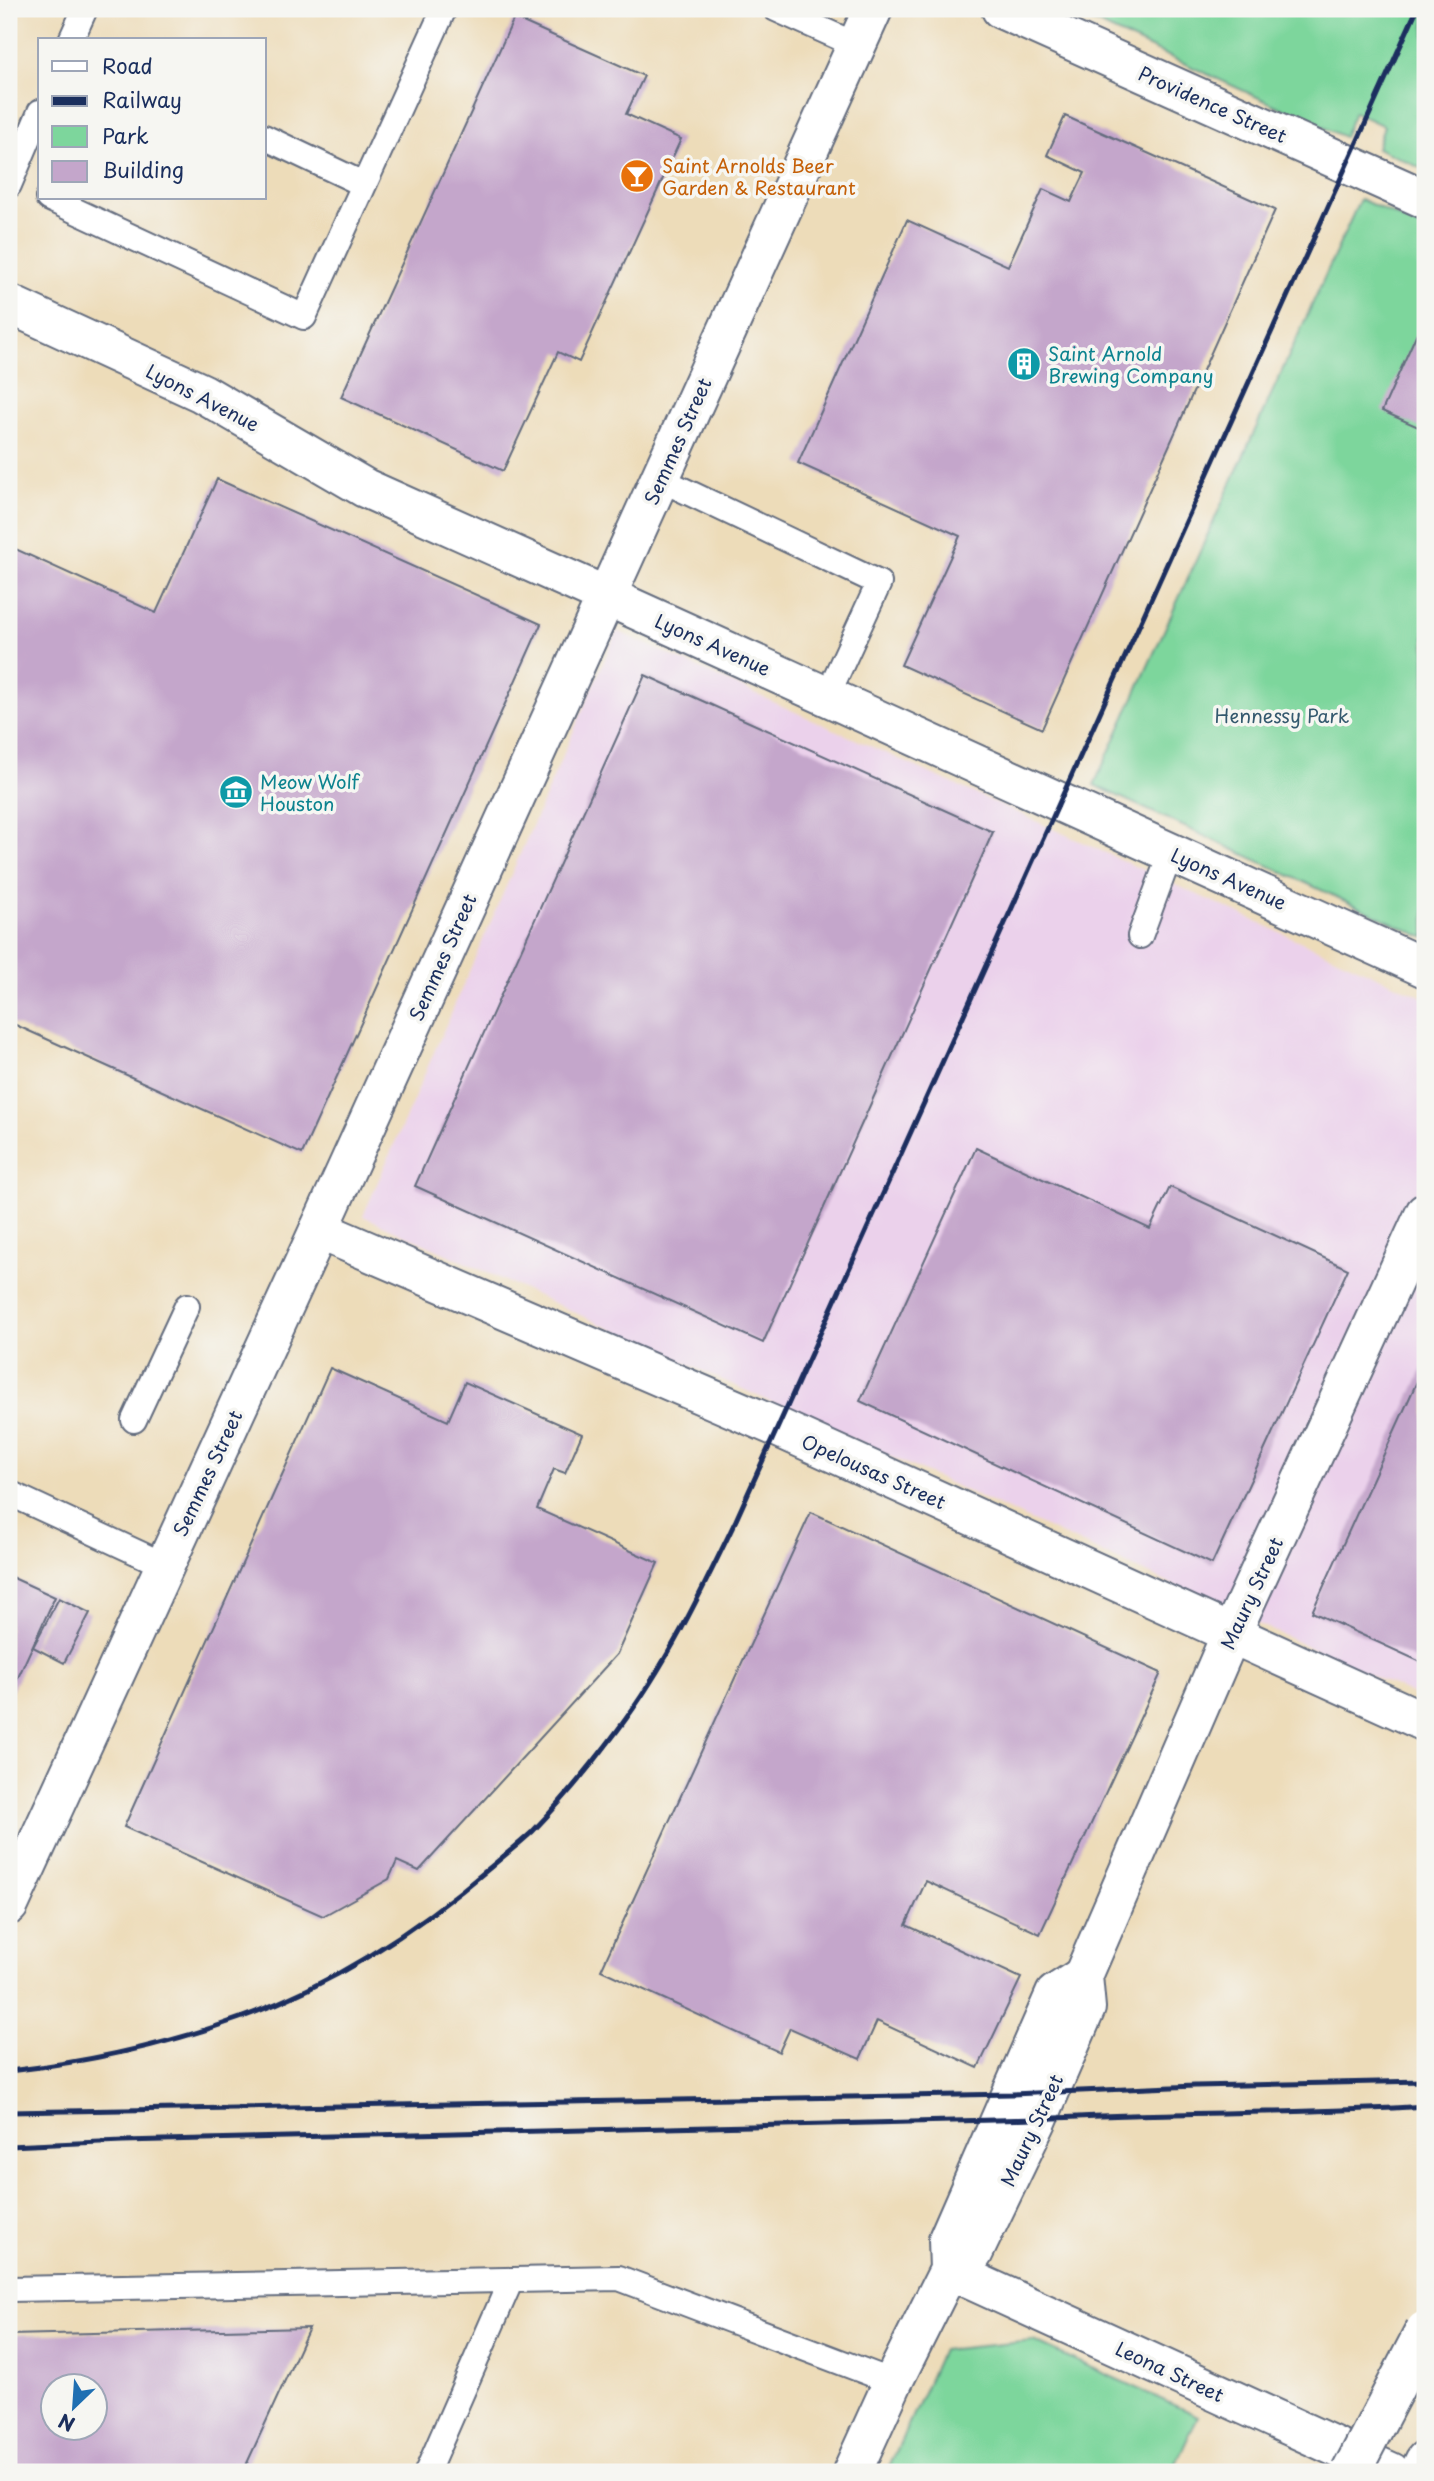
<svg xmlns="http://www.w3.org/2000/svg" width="1434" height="2481" viewBox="0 0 1434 2481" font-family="'Playpen Sans',sans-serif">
	<rect width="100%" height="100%" fill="#f6f6f2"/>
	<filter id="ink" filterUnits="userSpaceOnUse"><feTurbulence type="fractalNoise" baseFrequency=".0143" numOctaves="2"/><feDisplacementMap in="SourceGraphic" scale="14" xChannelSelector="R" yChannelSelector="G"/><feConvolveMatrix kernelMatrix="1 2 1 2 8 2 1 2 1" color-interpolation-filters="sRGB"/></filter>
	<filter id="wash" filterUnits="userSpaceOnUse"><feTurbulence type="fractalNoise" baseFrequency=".00686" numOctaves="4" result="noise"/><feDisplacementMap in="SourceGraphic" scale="28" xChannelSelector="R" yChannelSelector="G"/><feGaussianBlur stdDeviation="1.57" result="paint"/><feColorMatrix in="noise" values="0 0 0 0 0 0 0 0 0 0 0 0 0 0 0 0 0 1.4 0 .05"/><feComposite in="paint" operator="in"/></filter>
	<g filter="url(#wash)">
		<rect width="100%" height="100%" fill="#eddcb9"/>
		<polygon fill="#ebd1eb" points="617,631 1425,998 1425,1700 363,1216"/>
		<g fill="#7dd69c" stroke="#4c827d" stroke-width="2">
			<polygon points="1066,9 1425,9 1425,170 1377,148 1384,126 1354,112 1344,137"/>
			<polygon points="1360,199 1425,229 1425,938 1094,785"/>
			<polygon points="1033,2341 1198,2416 1172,2472 887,2472 942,2350"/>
		</g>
		<g id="blocks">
			<g fill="#c4a6cb" fill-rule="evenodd">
				<polygon points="514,18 644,76 626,114 681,139 579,362 558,352 503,471 341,397"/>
				<polygon points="1065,116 1275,210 1042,729 901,665 960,536 798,463 907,220 1008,266 1043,189 1071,202 1085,173 1047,155"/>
				<polygon points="1425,315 1425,430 1382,411"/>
				<polygon points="217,479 541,624 302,1154 9,1022 9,546 156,613"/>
				<polygon points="645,675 993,832 763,1343 415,1186"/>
				<polygon points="976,1148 1150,1229 1170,1187 1348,1269 1212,1564 860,1401"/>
				<polygon points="1425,1364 1425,1664 1312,1612"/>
				<polygon points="330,1368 448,1421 465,1382 582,1434 565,1473 554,1469 537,1509 658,1563 617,1654 419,1871 397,1861 389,1879 323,1916 124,1827"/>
				<polygon points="811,1512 1161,1673 1040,1934 926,1881 906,1925 1021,1978 978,2068 877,2021 860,2059 790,2028 779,2052 601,1970"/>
				<polygon points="9,1576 55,1597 11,1693 9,1692"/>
				<polygon points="59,1598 90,1613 64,1663 33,1647"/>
				<path d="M309,2328L243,2472H9V2335ZM52,2386H94V2428H52Z"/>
			</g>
		</g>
	</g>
	<g filter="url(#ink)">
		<use href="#blocks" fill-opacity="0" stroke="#646c7e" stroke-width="2"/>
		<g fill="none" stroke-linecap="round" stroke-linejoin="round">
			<g stroke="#646c7e" stroke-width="28">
				<g id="service">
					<polyline points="776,9 856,45"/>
					<polyline points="71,40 85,9"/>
					<polyline points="264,137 363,184"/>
					<polyline points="9,185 40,112"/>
					<polyline points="48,198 304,317 444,9"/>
					<polyline points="660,479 879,583 827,696"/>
					<polyline points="1140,936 1171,852"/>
					<polyline points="134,1420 187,1306"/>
					<polyline points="9,1493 164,1565"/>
					<polyline points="9,2289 619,2278 893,2382"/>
					<polyline points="427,2472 511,2280"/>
				</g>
			</g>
			<g stroke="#646c7e" stroke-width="42">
				<g id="minor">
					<polyline points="319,1230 779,1428 1425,1722"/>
					<polyline points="9,1905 319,1230 873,9"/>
					<polyline points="949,2270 973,2254 1038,2119 1086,2008 1083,1976 1231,1634 1425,1213"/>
					<polyline points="949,2270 1391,2472"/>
					<polyline points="852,2472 893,2382 949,2270 948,2239 1055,1994 1083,1976"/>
				</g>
			</g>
			<g stroke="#646c7e" stroke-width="42">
				<g id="tertiary">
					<polyline points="1001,9 1425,199"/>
					<polyline points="9,304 202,393 365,488 606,596 1425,968"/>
				</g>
			</g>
			<g stroke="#646c7e" stroke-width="42">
				<polyline id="primary" points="1419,2472 1425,2460"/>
			</g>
			<use href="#service" stroke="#fff" stroke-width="24"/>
			<use href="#minor" stroke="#fff" stroke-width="38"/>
			<use href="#tertiary" stroke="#fff" stroke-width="38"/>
			<use href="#primary" stroke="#fff" stroke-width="38"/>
			<g stroke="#1b2f5e" stroke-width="5">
				<path d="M9,2071C87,2062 166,2045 240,2018C333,1985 417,1930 492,1866C505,1855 519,1844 532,1832C562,1801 591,1766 617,1731C666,1666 701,1593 736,1520L1417,9"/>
				<polyline points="9,2112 1012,2094 1195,2086 1425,2081"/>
				<path d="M9,2146L123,2141L1038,2119C1167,2111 1296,2115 1425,2106"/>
			</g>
			<g stroke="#646c7e" stroke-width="42" stroke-linecap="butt">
				<polyline id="primary-bridge" points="1351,2472 1425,2330"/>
			</g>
			<use href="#primary-bridge" stroke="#fff" stroke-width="38"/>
		</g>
	</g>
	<defs>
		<g id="bar-disc" transform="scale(1.75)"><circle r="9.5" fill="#e8710a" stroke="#f6f6f2"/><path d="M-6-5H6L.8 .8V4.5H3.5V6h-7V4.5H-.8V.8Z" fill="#fff"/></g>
		<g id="building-disc" transform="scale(1.75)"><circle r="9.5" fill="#0f9aa8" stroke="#f6f6f2"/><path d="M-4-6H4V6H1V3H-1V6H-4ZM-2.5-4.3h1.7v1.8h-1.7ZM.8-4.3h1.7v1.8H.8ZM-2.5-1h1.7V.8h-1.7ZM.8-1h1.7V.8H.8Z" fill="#fff"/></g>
		<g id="museum-disc" transform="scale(1.75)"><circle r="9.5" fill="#0f9aa8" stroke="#f6f6f2"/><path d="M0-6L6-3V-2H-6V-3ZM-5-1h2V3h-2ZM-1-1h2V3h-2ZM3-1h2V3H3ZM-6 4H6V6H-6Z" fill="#fff"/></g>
	</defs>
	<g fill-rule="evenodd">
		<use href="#bar-disc" x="637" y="176"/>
		<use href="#building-disc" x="1024" y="364"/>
		<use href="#museum-disc" x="236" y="792"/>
	</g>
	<g text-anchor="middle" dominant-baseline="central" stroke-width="7" stroke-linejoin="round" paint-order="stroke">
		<g font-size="19" fill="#1b2f5e" stroke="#f6f6f2">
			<text transform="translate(1213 104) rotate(24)">Providence Street</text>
			<text transform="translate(203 397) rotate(27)">Lyons Avenue</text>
			<text transform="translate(677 441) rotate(-66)">Semmes Street</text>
			<text transform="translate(713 644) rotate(24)">Lyons Avenue</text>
			<text transform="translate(1229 878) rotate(24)">Lyons Avenue</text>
			<text transform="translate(442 957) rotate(-66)">Semmes Street</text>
			<text transform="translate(874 1471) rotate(24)">Opelousas Street</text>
			<text transform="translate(207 1473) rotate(-65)">Semmes Street</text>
			<text transform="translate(1251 1593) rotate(-65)">Maury Street</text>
			<text transform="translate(1031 2130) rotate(-65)">Maury Street</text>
			<text transform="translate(1170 2371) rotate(25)">Leona Street</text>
		</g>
		<g font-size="19" fill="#c56008" stroke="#f6f6f2" text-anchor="start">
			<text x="662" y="165">Saint Arnolds Beer<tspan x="662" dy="22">Garden &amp; Restaurant</tspan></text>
		</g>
		<g font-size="19" fill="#0d838f" stroke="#f6f6f2" text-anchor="start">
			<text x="1048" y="353">Saint Arnold<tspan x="1048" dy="22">Brewing Company</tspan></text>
			<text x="260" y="781">Meow Wolf<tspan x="260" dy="22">Houston</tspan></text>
		</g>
		<g font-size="19" fill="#34596e" stroke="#f6f6f2">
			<text x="1282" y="715">Hennessy Park</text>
		</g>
	</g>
	<rect width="1434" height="2481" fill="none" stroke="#f6f6f2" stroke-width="35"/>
	<rect x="38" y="38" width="228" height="161" fill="#f6f6f2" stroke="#9ea6b7" stroke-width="2"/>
	<rect x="52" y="61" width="35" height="10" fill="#ffffff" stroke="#9ea6b7" stroke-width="2"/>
	<text x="102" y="74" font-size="21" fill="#1b2f5e">Road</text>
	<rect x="52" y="96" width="35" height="10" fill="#1b2f5e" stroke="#9ea6b7" stroke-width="2"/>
	<text x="102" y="108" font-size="21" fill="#1b2f5e">Railway</text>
	<rect x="52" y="126" width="35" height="21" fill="#7dd69c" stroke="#9ea6b7" stroke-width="2"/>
	<text x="102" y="144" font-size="21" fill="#1b2f5e">Park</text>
	<rect x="52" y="161" width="35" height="21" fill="#c4a6cb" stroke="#9ea6b7" stroke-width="2"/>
	<text x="102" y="178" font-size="21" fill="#1b2f5e">Building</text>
	<g transform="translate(74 2407) rotate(205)"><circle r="33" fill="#f6f6f2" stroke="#9ea6b7" stroke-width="2"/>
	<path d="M0-5L12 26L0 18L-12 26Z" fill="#1f6fb2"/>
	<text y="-10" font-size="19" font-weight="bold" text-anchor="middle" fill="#1b2f5e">N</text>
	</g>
</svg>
